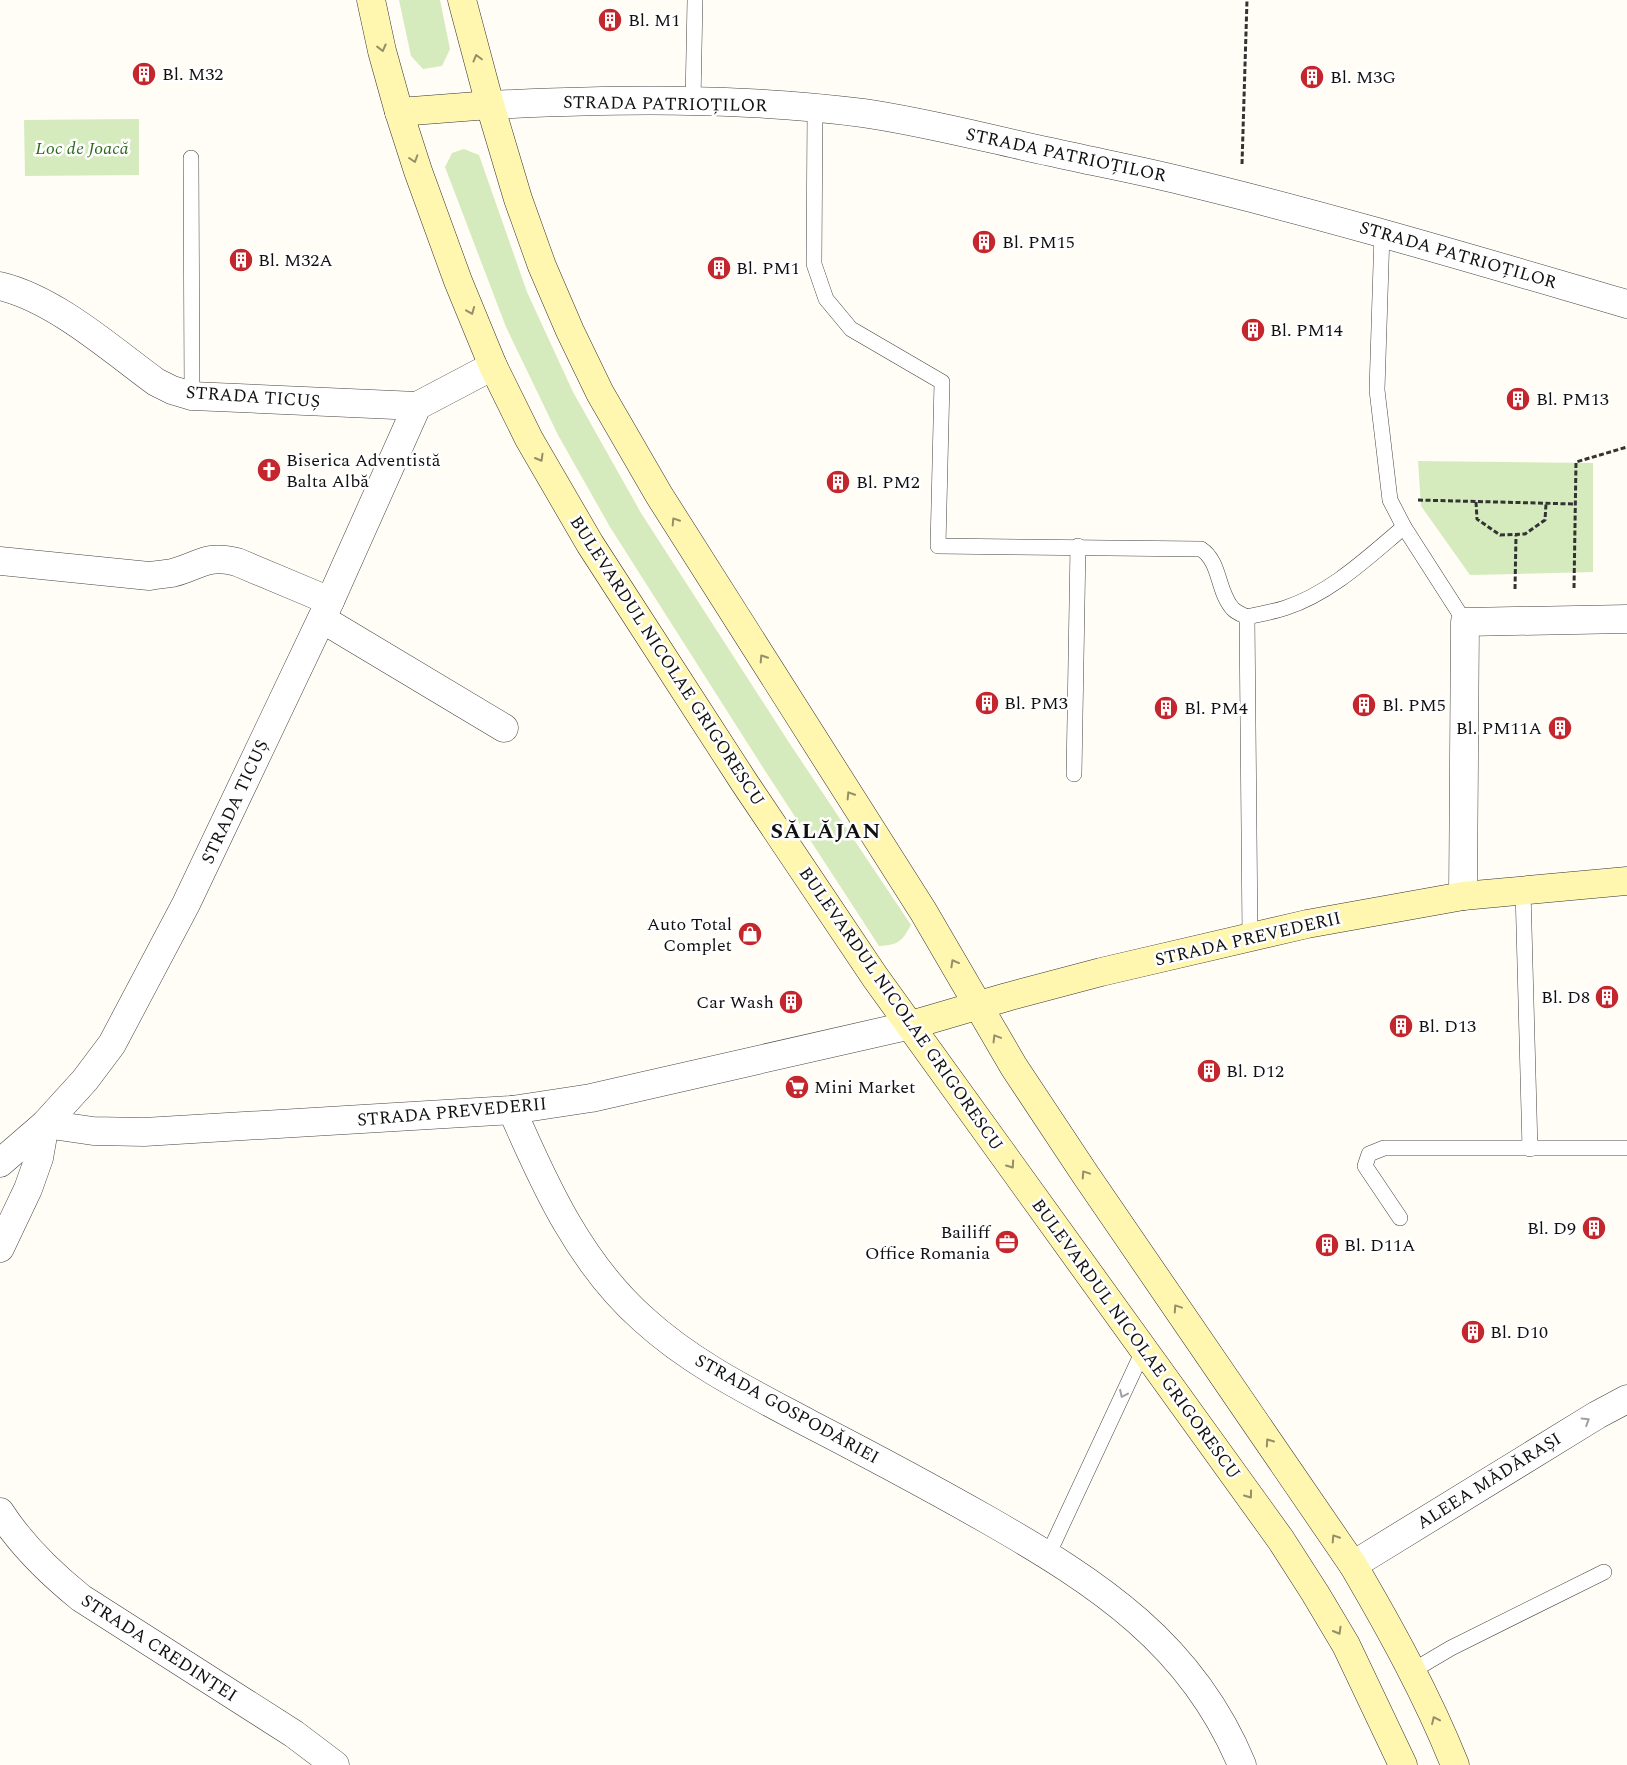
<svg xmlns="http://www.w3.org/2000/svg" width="1627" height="1765" viewBox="0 0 1627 1765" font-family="Spectral,serif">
	<rect width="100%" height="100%" fill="#fffdf5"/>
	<g fill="#d5ebbd">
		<polygon points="399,0 440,0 450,49 442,66 423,69 411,56"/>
		<polygon points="139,119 139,175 25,176 24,120"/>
		<path d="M464,149L479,155L527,292L573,392L641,513L790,744L911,925C902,941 899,945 879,946L762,766L610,527L558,435L506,327L445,167L452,153Z"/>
		<polygon points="1418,461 1593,463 1593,572 1470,575 1421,506"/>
	</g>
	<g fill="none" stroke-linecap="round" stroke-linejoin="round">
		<g stroke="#444" stroke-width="16">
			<g id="lane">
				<polyline points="693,101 695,0"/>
				<path d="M815,108L814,264L826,299L851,329L942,382L938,546L1201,549C1221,562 1217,592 1233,609C1237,613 1243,615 1247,617L1250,936"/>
				<polyline points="191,158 192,396"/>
				<polyline points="1382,233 1377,390 1390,500 1404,527 1465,622"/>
				<path d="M1247,617C1260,614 1273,612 1285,608C1331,593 1367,558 1404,527"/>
				<polyline points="1074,774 1078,546"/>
				<polyline points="1523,890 1530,1149"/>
				<polyline points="1400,1218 1365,1166 1369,1154 1384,1148 1627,1148"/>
				<polyline points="1048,1555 1144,1349"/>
				<polyline points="1412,1671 1451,1648 1604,1572"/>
			</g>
		</g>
		<g stroke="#444" stroke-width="29">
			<g id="street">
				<path d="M490,105C614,99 739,97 863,113C926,122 989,139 1051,152C1095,162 1139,170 1183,181C1332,217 1479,261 1627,304"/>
				<path d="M0,286C55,299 111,349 156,382L172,390L192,396L417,406"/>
				<path d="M0,561L149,576C157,575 165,574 172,573C200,566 205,554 237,562L330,601"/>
				<polyline points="322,619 504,728"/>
				<polyline points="1463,896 1465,622 1627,619"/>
				<path d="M512,1110C545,1186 580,1263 643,1319C692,1364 752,1393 810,1424C870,1455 930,1487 988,1520C1098,1583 1192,1644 1242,1765"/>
				<polyline points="0,1163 45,1124 85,1080 112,1044 186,904 330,601 417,406 493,366"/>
				<polyline points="0,1248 28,1189 39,1158 45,1124 93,1131 144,1132 512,1110 591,1098 911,1025"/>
				<path d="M0,1512C22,1546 50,1573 81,1598L294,1734L335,1765"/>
				<polyline points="1353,1565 1597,1415 1627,1399"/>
			</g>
		</g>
		<g stroke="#333" stroke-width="29">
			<g id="secondary">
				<polyline points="371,0 382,51 399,112 418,171 458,281 493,366 529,439 590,544 744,782 875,977 1281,1540 1315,1593 1346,1645 1403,1765"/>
				<path d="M462,0L490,105L518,199L542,266L570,331L600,393L659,495L923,911L1014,1067L1085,1174L1353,1565C1391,1630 1427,1695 1455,1765"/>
				<polyline points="399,112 490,105"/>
				<polyline points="911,1025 1007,997 1101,972 1307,924 1463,896 1627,881"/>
			</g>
		</g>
		<g stroke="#333" stroke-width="3" stroke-dasharray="5 2.5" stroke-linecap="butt">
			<polyline points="1242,164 1247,0"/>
			<polyline points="1418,500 1575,504"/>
			<polyline points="1476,502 1477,519 1500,535 1525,534 1545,520 1546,504"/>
			<polyline points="1574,588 1576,462 1627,447"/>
			<polyline points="1515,589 1516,535"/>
		</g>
		<use href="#lane" stroke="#fff" stroke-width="15"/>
		<use href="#street" stroke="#fff" stroke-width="28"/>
		<use href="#secondary" stroke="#fff6b0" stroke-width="28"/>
	</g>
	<defs><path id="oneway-chevron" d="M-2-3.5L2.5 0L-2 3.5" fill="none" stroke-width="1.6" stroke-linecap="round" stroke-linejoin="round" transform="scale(1.25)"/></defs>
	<g stroke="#948f68">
		<use href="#oneway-chevron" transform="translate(382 48) rotate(76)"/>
		<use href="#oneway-chevron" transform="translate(477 58) rotate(-105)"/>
		<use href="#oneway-chevron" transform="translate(414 159) rotate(72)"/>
		<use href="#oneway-chevron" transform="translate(471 311) rotate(68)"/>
		<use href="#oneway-chevron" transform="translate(540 458) rotate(60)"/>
		<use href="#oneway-chevron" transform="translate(675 521) rotate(-123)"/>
		<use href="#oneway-chevron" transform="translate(763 658) rotate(-123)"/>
		<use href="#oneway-chevron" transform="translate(850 795) rotate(-122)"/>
		<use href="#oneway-chevron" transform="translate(954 963) rotate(-119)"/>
		<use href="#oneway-chevron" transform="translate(996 1038) rotate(-121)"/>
		<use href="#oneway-chevron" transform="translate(1011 1165) rotate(55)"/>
		<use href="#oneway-chevron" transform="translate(1085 1174) rotate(-124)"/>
		<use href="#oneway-chevron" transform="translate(1177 1308) rotate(-124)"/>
		<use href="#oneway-chevron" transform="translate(1269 1442) rotate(-125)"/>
		<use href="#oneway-chevron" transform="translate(1249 1495) rotate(54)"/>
		<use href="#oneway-chevron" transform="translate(1335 1538) rotate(-123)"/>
		<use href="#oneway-chevron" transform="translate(1338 1631) rotate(60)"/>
		<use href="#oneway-chevron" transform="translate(1435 1720) rotate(-115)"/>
	</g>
	<g stroke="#a0a0a0">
		<use href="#oneway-chevron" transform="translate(1123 1394) rotate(115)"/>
		<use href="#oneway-chevron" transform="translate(1586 1421) rotate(-32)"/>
	</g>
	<defs>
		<g id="building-disc" transform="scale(1.25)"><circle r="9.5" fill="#c4262e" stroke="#fff"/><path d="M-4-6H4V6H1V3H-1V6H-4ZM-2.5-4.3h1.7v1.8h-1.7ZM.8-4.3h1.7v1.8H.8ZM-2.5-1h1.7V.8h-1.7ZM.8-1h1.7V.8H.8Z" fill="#fff"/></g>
		<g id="church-disc" transform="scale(1.25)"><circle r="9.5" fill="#c4262e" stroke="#fff"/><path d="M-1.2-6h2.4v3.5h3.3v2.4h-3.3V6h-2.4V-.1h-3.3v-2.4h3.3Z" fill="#fff"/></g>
		<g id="shop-disc" transform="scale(1.25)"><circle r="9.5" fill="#c4262e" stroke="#fff"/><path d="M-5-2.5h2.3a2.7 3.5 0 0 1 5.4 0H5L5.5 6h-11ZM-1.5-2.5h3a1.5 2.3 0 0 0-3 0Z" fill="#fff"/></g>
		<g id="supermarket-disc" transform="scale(1.25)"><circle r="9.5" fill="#c4262e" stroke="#fff"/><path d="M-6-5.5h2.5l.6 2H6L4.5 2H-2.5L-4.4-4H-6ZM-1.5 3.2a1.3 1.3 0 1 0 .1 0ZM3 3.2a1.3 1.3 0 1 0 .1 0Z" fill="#fff"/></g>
		<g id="office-disc" transform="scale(1.25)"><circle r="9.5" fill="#c4262e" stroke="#fff"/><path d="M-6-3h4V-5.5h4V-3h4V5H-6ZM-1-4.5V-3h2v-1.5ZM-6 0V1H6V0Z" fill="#fff"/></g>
	</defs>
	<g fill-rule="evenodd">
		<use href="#building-disc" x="610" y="20"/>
		<use href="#building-disc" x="144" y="74"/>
		<use href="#building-disc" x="1312" y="77"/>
		<use href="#building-disc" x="984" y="242"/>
		<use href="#building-disc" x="241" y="260"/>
		<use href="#building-disc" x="719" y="268"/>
		<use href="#building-disc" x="1253" y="330"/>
		<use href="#building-disc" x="1518" y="399"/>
		<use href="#church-disc" x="269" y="470"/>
		<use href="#building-disc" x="838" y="482"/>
		<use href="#building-disc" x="987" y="703"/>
		<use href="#building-disc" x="1364" y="705"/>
		<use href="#building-disc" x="1166" y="708"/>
		<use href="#building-disc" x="1560" y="728"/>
		<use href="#shop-disc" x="750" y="934"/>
		<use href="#building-disc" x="1607" y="997"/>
		<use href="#building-disc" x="791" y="1002"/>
		<use href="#building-disc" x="1401" y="1026"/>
		<use href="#building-disc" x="1209" y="1071"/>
		<use href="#supermarket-disc" x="797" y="1087"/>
		<use href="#building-disc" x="1594" y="1228"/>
		<use href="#office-disc" x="1007" y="1242"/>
		<use href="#building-disc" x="1327" y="1245"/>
		<use href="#building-disc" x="1473" y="1332"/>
	</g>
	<g text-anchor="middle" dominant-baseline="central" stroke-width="5" stroke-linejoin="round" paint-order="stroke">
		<g font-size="18" fill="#111" stroke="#fff" text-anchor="start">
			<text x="628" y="20">Bl. M1</text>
			<text x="162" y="74">Bl. M32</text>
			<text x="1330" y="77">Bl. M3G</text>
			<text x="1002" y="242">Bl. PM15</text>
			<text x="258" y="260">Bl. M32A</text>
			<text x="736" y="268">Bl. PM1</text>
			<text x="1270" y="330">Bl. PM14</text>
			<text x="1536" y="399">Bl. PM13</text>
			<text x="286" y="460">Biserica Adventistă<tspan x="286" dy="21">Balta Albă</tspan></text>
			<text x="856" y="482">Bl. PM2</text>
			<text x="1004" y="703">Bl. PM3</text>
			<text x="1382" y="705">Bl. PM5</text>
			<text x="1184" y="708">Bl. PM4</text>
			<text x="1542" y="728" text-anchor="end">Bl. PM11A</text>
			<text x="732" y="924" text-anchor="end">Auto Total<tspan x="732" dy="21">Complet</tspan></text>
			<text x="1590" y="997" text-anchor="end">Bl. D8</text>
			<text x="774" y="1002" text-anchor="end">Car Wash</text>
			<text x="1418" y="1026">Bl. D13</text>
			<text x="1226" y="1071">Bl. D12</text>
			<text x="814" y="1087">Mini Market</text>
			<text x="1576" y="1228" text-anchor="end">Bl. D9</text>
			<text x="990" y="1232" text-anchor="end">Bailiff<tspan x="990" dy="21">Office Romania</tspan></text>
			<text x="1344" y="1245">Bl. D11A</text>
			<text x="1490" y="1332">Bl. D10</text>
		</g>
		<g font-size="18" fill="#111" stroke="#fff">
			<text transform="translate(665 104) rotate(1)">STRADA PATRIOȚILOR</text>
			<text transform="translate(1066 155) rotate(12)">STRADA PATRIOȚILOR</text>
			<text transform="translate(1458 255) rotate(16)">STRADA PATRIOȚILOR</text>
			<text transform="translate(253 397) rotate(4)">STRADA TICUȘ</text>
			<text transform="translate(667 661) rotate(57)">BULEVARDUL NICOLAE GRIGORESCU</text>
			<text transform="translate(235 802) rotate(-65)">STRADA TICUȘ</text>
			<text transform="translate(1248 939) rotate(-13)">STRADA PREVEDERII</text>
			<text transform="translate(901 1009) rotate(55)">BULEVARDUL NICOLAE GRIGORESCU</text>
			<text transform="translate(452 1112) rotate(-5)">STRADA PREVEDERII</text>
			<text transform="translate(1136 1339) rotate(54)">BULEVARDUL NICOLAE GRIGORESCU</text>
			<text transform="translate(787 1409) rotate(29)">STRADA GOSPODĂRIEI</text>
			<text transform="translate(1489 1481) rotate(-32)">ALEEA MĂDĂRAȘI</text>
			<text transform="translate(159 1648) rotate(33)">STRADA CREDINȚEI</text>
		</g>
		<g font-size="18" font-style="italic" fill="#2f6b1f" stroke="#fff">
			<text x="82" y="148">Loc de Joacă</text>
		</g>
		<g font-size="22" font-weight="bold" letter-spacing="1" fill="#111" stroke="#fff">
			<text x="826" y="831">SĂLĂJAN</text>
		</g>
	</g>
</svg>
